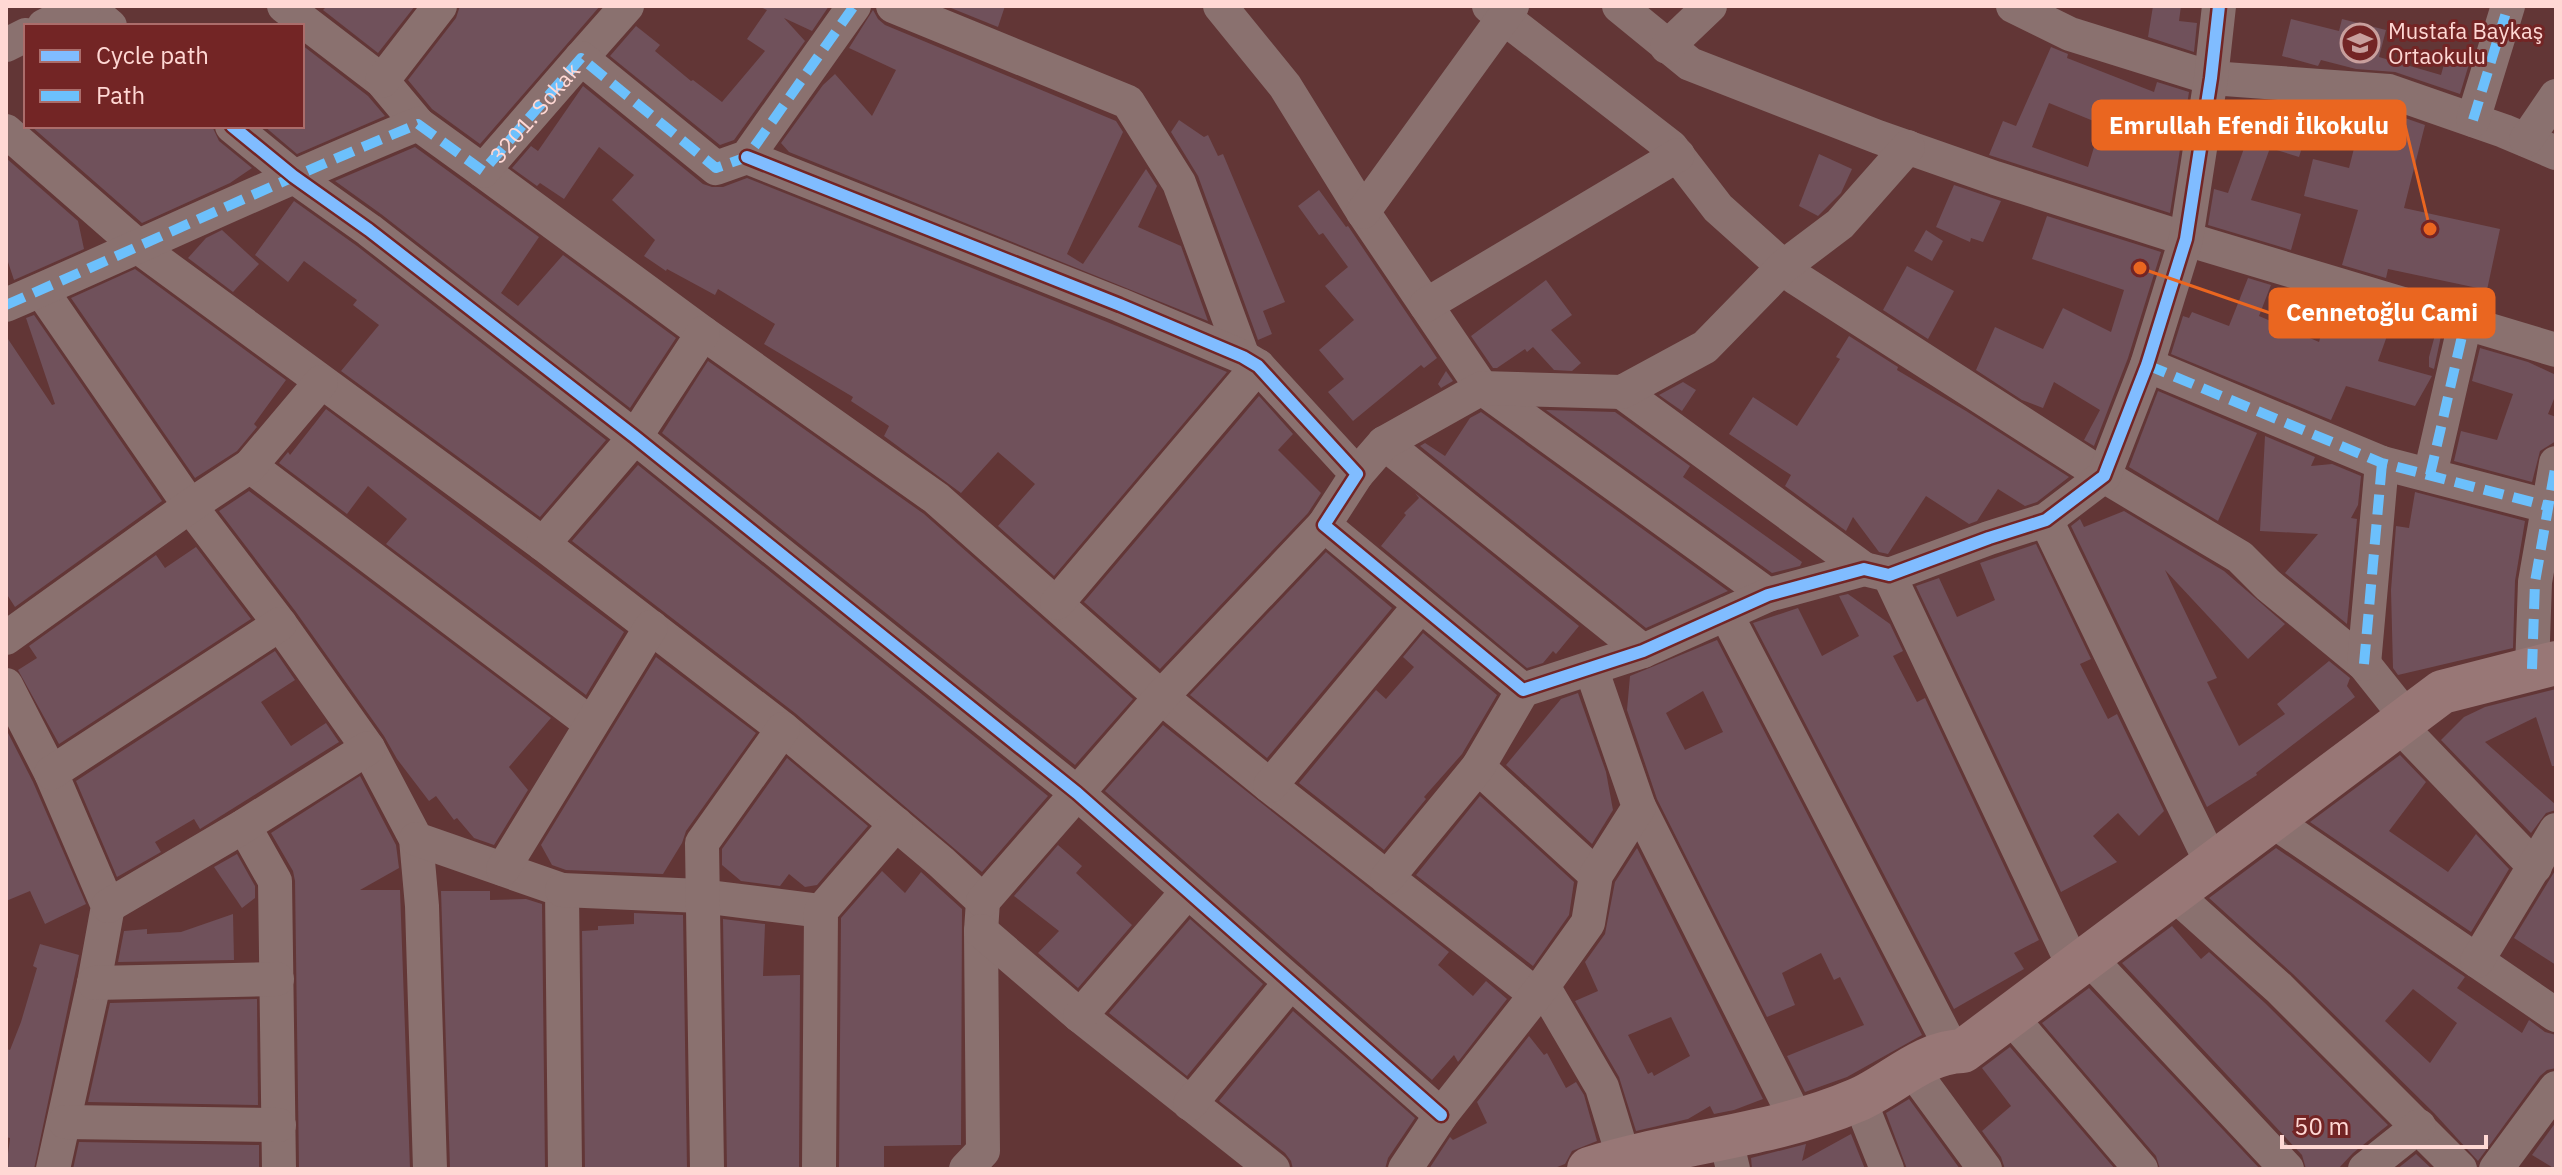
<svg xmlns="http://www.w3.org/2000/svg" width="2562" height="1175" viewBox="0 0 2562 1175" font-family="'IBM Plex Sans',sans-serif">
	<rect width="100%" height="100%" fill="#623636"/>
	<g fill="#70515b" fill-rule="evenodd">
		<polygon points="327,6 415,6 378,53 323,10"/>
		<polygon points="460,6 600,6 480,144 432,109 408,80 456,18"/>
		<polygon points="758,6 829,6 812,31 784,18 805,41 734,140 720,145 610,56 636,26 660,45 655,51 691,81 693,80 722,102 765,51 747,39 767,10"/>
		<polygon points="946,6 1005,6 998,27"/>
		<polygon points="2153,6 2181,6 2179,21 2197,23 2194,52 2148,37"/>
		<polygon points="873,10 878,19 885,25 1116,121 1123,132 1067,254 1083,264 1146,169 1157,186 1138,227 1181,246 1208,321 789,152 781,143 823,85 835,74 872,116 896,70 849,48"/>
		<polygon points="2291,19 2339,31 2342,19 2386,30 2379,57 2441,75 2446,57 2469,64 2460,94 2395,72 2356,69 2321,60 2318,66 2282,56"/>
		<polygon points="302,45 368,96 385,116 297,154 264,126 302,126"/>
		<path d="M2051,47L2068,54L2067,58L2154,92L2157,82L2189,92L2170,213L1989,155L2003,121L2016,126ZM2049,103L2101,124L2088,167L2032,147Z"/>
		<polygon points="583,86 703,184 712,187 723,187 747,178 1112,324 1227,372 1054,576 998,526 1035,484 998,452 961,493 884,436 889,426 851,401 853,397 764,344 775,324 718,289 715,295 667,269 666,271 644,256 655,240 612,200 634,175 599,147 564,199 540,183 537,186 512,168 531,146 538,151"/>
		<polygon points="2256,101 2287,104 2295,107 2294,110 2312,116 2299,157 2270,148 2251,200 2301,214 2291,250 2208,225 2214,189 2228,193 2247,140 2244,139"/>
		<polygon points="2364,109 2385,111 2425,125 2404,208 2500,229 2487,290 2388,269 2386,278 2342,265 2358,210 2304,196 2313,159 2349,168"/>
		<polygon points="1179,120 1204,137 1208,135 1218,156 1223,154 1285,302 1263,311 1272,334 1258,340 1198,176 1171,132"/>
		<polygon points="31,126 212,126 219,141 252,168 230,183 142,223"/>
		<polygon points="415,147 539,237 501,293 518,306 563,255 676,338 630,408 381,214 335,181"/>
		<polygon points="1819,154 1852,169 1841,193 1818,216 1799,206"/>
		<polygon points="6,158 78,221 84,249 14,280 6,256"/>
		<polygon points="1954,185 2001,201 1983,242 1971,238 1970,242 1936,227"/>
		<polygon points="1319,190 1346,227 1348,226 1437,358 1424,368 1421,365 1353,421 1328,392 1344,379 1319,350 1354,320 1325,286 1348,267 1323,233 1319,235 1298,206"/>
		<polygon points="294,201 357,246 606,440 540,517 341,371 379,325 353,305 357,300 304,261 288,282 255,255"/>
		<polygon points="2047,216 2161,252 2128,358 2094,446 2084,440 2100,410 2054,382 2043,408 2022,400 1976,370 1995,327 2043,349 2063,308 2111,332 2124,290 2032,259"/>
		<polygon points="222,230 259,264 233,292 188,258 206,238"/>
		<polygon points="1926,230 1943,241 1932,261 1914,251"/>
		<polygon points="1907,266 1954,291 1928,339 1883,310"/>
		<polygon points="135,269 286,380 254,424 257,427 237,451 195,478 71,298"/>
		<polygon points="2248,278 2271,285 2259,316 2319,342 2330,303 2392,322 2378,361 2432,376 2415,406 2346,386 2331,420 2171,354 2183,316 2189,318 2192,312 2229,326"/>
		<polygon points="1546,280 1572,315 1551,330 1581,363 1572,371 1554,370 1533,347 1527,352 1525,349 1497,368 1493,368 1471,336"/>
		<polygon points="34,315 162,501 15,607 6,593 6,336 52,405 55,404 26,318"/>
		<polygon points="2435,335 2441,336 2434,369 2429,367 2429,357"/>
		<polygon points="1849,336 1898,367 1897,370 1966,411 2069,477 2037,502 2025,506 1998,489 1977,521 1969,524 1926,496 1888,554 1879,552 1853,517 1846,531 1785,486 1791,475 1729,434 1753,397 1797,426 1840,359 1836,357"/>
		<polygon points="2480,348 2528,362 2556,375 2556,394 2548,414 2556,417 2556,441 2540,451 2532,482 2454,461 2461,431 2497,440 2513,394 2472,381"/>
		<polygon points="708,361 924,514 1133,699 1075,765 662,433"/>
		<polygon points="1446,371 1453,381 1441,388 1438,384"/>
		<polygon points="1683,382 1696,390 1682,411 1659,395"/>
		<polygon points="2158,391 2257,433 2218,521 2129,467"/>
		<polygon points="1259,396 1293,434 1278,450 1321,493 1308,513 1160,669 1084,602"/>
		<polygon points="326,409 624,632 586,695 386,544 407,519 368,486 347,514 279,463 288,452 290,455"/>
		<polygon points="1546,410 1615,412 1690,466 1683,477 1802,562 1800,566 1772,573"/>
		<polygon points="1481,412 1728,591 1646,628 1420,446 1425,443 1445,456 1470,418"/>
		<polygon points="2265,436 2315,457 2311,466 2332,464 2361,476 2358,505 2351,518 2357,519 2347,624 2285,573 2318,534 2260,531"/>
		<polygon points="638,465 1048,796 982,872 795,713 572,541"/>
		<polygon points="249,491 551,718 509,767 528,790 494,845 474,838 457,818 454,820 436,796 429,801 397,759 384,736 296,612 219,511"/>
		<polygon points="2415,492 2525,521 2515,581 2513,648 2398,675 2393,668 2391,590 2396,526 2409,528"/>
		<polygon points="1415,493 1579,626 1556,654 1553,651 1543,663 1527,668 1381,546 1406,515 1404,513 1419,498"/>
		<polygon points="2124,511 2224,571 2285,624 2248,659 2165,570 2217,678 2207,682 2239,746 2285,714 2277,704 2329,661 2350,678 2347,686 2355,697 2256,773 2257,775 2207,807 2071,526 2080,519 2084,527"/>
		<polygon points="2036,544 2091,659 2080,664 2108,719 2117,714 2164,811 2139,836 2118,813 2093,836 2117,862 2061,892 1916,586 1939,578 1957,617 1995,600 1980,563"/>
		<polygon points="196,547 251,619 59,744 18,670 37,658 29,646 156,555 165,568"/>
		<polygon points="1326,552 1392,608 1267,758 1190,695"/>
		<polygon points="1848,594 1890,624 1903,651 1893,656 1917,702 1925,698 2039,940 2014,953 2024,969 1954,1009 1753,623 1798,608 1822,656 1859,636 1839,596"/>
		<polygon points="1423,633 1497,695 1462,754 1424,797 1426,799 1384,850 1299,783 1376,690 1386,699 1414,667 1403,657"/>
		<path d="M1717,640L1922,1035L1847,1077L1805,1092L1787,1056L1864,1025L1840,977L1834,980L1821,953L1782,973L1795,1005L1767,1017L1657,799L1627,710L1630,676ZM1703,691L1723,732L1685,750L1666,713Z"/>
		<polygon points="275,651 295,680 261,702 291,746 326,723 339,742 200,829 194,819 155,842 161,852 117,877 76,781"/>
		<polygon points="656,657 756,733 686,831 682,843 663,874 566,870 552,865 541,845"/>
		<polygon points="2556,689 2556,766 2552,766 2536,717 2485,742 2556,805 2556,810 2546,813 2531,833 2441,740 2464,717 2485,707"/>
		<polygon points="1578,693 1606,772 1613,810 1592,844 1506,765 1561,699"/>
		<polygon points="1163,725 1449,952 1438,965 1473,996 1486,981 1507,999 1458,1062 1454,1055 1432,1080 1105,791"/>
		<polygon points="6,729 33,782 86,904 45,924 30,891 6,901"/>
		<polygon points="2400,755 2426,782 2389,831 2448,872 2476,834 2509,869 2471,932 2310,822"/>
		<polygon points="787,758 868,826 817,885 805,887 789,874 780,886 741,881 722,865 722,849"/>
		<polygon points="360,776 396,845 399,868 360,890 400,890 410,1169 299,1169 295,881 293,871 271,833"/>
		<polygon points="1480,796 1574,882 1569,915 1533,966 1416,875"/>
		<polygon points="1058,845 1082,866 1076,873 1132,925 1078,988 1038,953 1059,931 1014,896"/>
		<path d="M1637,848L1763,1099L1734,1110L1714,1114L1710,1106L1688,1119L1636,1131L1619,1077L1575,1001L1598,991L1585,962L1605,934L1615,882ZM1671,1017L1690,1056L1654,1076L1652,1072L1648,1074L1628,1035Z"/>
		<path d="M2276,848L2465,977L2457,988L2522,1033L2529,1020L2545,1032L2556,1035V1068L2547,1070L2540,1076L2478,1161L2434,1113L2293,974L2209,898ZM2413,989L2457,1023L2430,1063L2385,1021Z"/>
		<polygon points="237,854 255,886 255,898 242,908 214,867"/>
		<polygon points="2556,869 2556,965 2514,938"/>
		<polygon points="882,871 905,893 921,872 962,909 961,1145 884,1146 884,1169 839,1169 841,918"/>
		<polygon points="441,891 490,891 490,900 526,899 542,904 545,1169 450,1169"/>
		<polygon points="634,913 683,915 687,1169 585,1169 582,931 598,930 598,926 634,924"/>
		<polygon points="233,914 234,960 118,962 124,931 147,929 147,934 181,932"/>
		<polygon points="723,919 765,924 763,976 800,975 799,1169 727,1169"/>
		<polygon points="1190,919 1263,984 1187,1076 1109,1013"/>
		<polygon points="2172,926 2201,959 2209,952 2265,1003 2388,1125 2353,1153 2338,1169 2306,1169 2302,1155 2122,963"/>
		<polygon points="40,944 79,955 34,1169 6,1169 10,1138 6,1137 6,1049 10,1050 21,1022 37,968 33,966"/>
		<polygon points="2089,988 2260,1169 2160,1169 2156,1156 2042,1023"/>
		<polygon points="257,999 258,1105 88,1102 110,1003"/>
		<polygon points="1293,1011 1415,1118 1388,1158 1385,1169 1293,1169 1291,1161 1285,1153 1219,1101"/>
		<polygon points="1529,1036 1544,1055 1547,1053 1566,1088 1576,1082 1584,1095 1597,1141 1572,1151 1565,1164 1552,1169 1429,1169 1450,1137 1453,1140 1487,1123 1477,1102"/>
		<polygon points="2010,1047 2115,1169 2005,1169 2001,1157 1982,1131 2011,1106 1982,1068"/>
		<polygon points="1909,1099 1960,1169 1907,1169 1886,1113"/>
		<polygon points="2556,1122 2556,1169 2555,1169 2532,1155"/>
		<polygon points="1851,1134 1865,1169 1752,1169 1751,1158 1806,1144 1802,1161"/>
		<polygon points="79,1142 259,1145 259,1169 73,1169"/>
		<polygon points="2416,1154 2432,1169 2397,1169"/>
	</g>
	<g fill="none" stroke-linecap="round" stroke-linejoin="round">
		<g stroke="#8a716f" stroke-width="34">
			<polyline points="86,6 110,26"/>
			<polyline points="284,6 382,81 418,124"/>
			<polyline points="893,6 1128,102 1179,183 1243,357"/>
			<polyline points="1220,6 1285,86 1363,212 1482,388 1768,595"/>
			<polyline points="1489,6 1671,147 1718,208 1796,278 2104,476 2240,557 2268,585 2364,664 2407,718"/>
			<polyline points="1619,6 1690,64 1878,137 1995,178 2186,239 2556,350"/>
			<polyline points="2013,6 2070,34 2211,78 2389,91 2504,131 2556,153"/>
			<polyline points="44,26 84,6"/>
			<polyline points="6,45 26,35"/>
			<polyline points="1667,47 1710,6"/>
			<polyline points="581,58 627,6"/>
			<polyline points="382,81 440,6"/>
			<polyline points="2473,120 2508,6"/>
			<polyline points="232,126 293,176 369,230 635,437 1077,793 1441,1115"/>
			<polyline points="6,131 140,248 543,544 783,729 941,862 983,901 981,931 983,1151 966,1169"/>
			<polyline points="2526,140 2556,96"/>
			<polyline points="747,157 1120,305 1243,357 1258,366 1357,474 1324,525 1523,690 1643,651 1768,595 1864,569 1889,575 1989,538 2046,520 2104,476 2147,365 2186,239 2211,78 2219,6"/>
			<polyline points="483,171 703,333 936,498 1161,697 1270,786 1535,994"/>
			<polyline points="1363,212 1512,6"/>
			<polyline points="41,290 190,506 280,624 368,748 416,839 422,906 430,1169"/>
			<path d="M6,305C144,245 279,181 418,124L483,171L581,58L716,168L747,157L854,6"/>
			<polyline points="1426,305 1678,155"/>
			<polyline points="2147,365 2382,463 2547,506"/>
			<polyline points="1622,392 1864,569"/>
			<polyline points="1384,443 1643,651"/>
			<polyline points="250,466 590,723"/>
			<polyline points="1357,474 1384,443 1482,388 1622,392 1705,347 1783,267 1840,224 1908,147"/>
			<polyline points="2430,475 2465,323"/>
			<polyline points="2046,520 2212,864"/>
			<polyline points="543,544 635,437 703,333"/>
			<polyline points="1889,575 2074,967"/>
			<polyline points="1057,603 1258,366"/>
			<polyline points="1726,614 1953,1051"/>
			<polyline points="6,638 190,506 250,466 321,382"/>
			<polyline points="2364,664 2382,463"/>
			<polyline points="2532,669 2535,582 2556,463"/>
			<polyline points="6,685 51,773 108,906 94,983 53,1169"/>
			<polyline points="2398,724 2535,867"/>
			<polyline points="1478,767 1596,875"/>
			<polyline points="51,773 280,624"/>
			<polyline points="1270,786 1420,606"/>
			<polyline points="1639,807 1797,1121"/>
			<polyline points="2270,819 2556,1015"/>
			<polyline points="244,826 275,881 279,1169"/>
			<polyline points="416,839 562,890 565,1169"/>
			<polyline points="503,869 651,627"/>
			<polyline points="1387,878 1478,767 1523,690"/>
			<polyline points="562,890 701,896 821,911"/>
			<polyline points="2173,893 2279,988 2460,1169"/>
			<polyline points="983,901 1161,697 1324,525"/>
			<polyline points="108,906 244,826 368,748"/>
			<polyline points="981,931 1080,1016 1273,1169"/>
			<polyline points="2088,957 2287,1169"/>
			<polyline points="2477,961 2556,830"/>
			<polyline points="94,983 277,979"/>
			<polyline points="1543,986 1602,1087 1627,1169"/>
			<polyline points="1080,1016 1187,892"/>
			<polyline points="2010,1016 2141,1169"/>
			<polyline points="1911,1068 1985,1169"/>
			<polyline points="1859,1099 1887,1169"/>
			<polyline points="1190,1104 1291,982"/>
			<polyline points="65,1122 279,1125"/>
			<polyline points="1726,1140 1733,1169"/>
			<polyline points="707,1169 702,843 783,729"/>
			<polyline points="819,1169 821,911 896,824"/>
			<polyline points="1405,1169 1441,1115 1543,986 1588,923 1596,875 1639,807 1591,668"/>
			<polyline points="2365,1169 2419,1126"/>
			<polyline points="2496,1169 2556,1088"/>
		</g>
		<path stroke="#987776" stroke-width="44" d="M1589,1169C1677,1141 1771,1137 1857,1100C1892,1085 1922,1052 1963,1051L2442,692L2556,663"/>
		<g stroke="#6cc0fc" stroke-width="10" stroke-dasharray="20 10" stroke-linecap="butt">
			<polyline points="2473,120 2508,6"/>
			<path id="s1" d="M6,305C144,245 279,181 418,124L483,171L581,58L716,168L747,157L854,6"/>
			<polyline points="2147,365 2382,463 2547,506"/>
			<polyline points="2430,475 2465,323"/>
			<polyline points="2364,664 2382,463"/>
			<polyline points="2532,669 2535,582 2556,463"/>
		</g>
		<g stroke="#732525" stroke-width="17">
			<g id="cycleway">
				<polyline points="232,126 293,176 369,230 635,437 1077,793 1441,1115"/>
				<polyline points="747,157 1120,305 1243,357 1258,366 1357,474 1324,525 1523,690 1643,651 1768,595 1864,569 1889,575 1989,538 2046,520 2104,476 2147,365 2186,239 2211,78 2219,6"/>
			</g>
		</g>
		<use href="#cycleway" stroke="#80bcff" stroke-width="12"/>
	</g>
	<defs>
		<g id="school-ring" transform="scale(2)"><circle r="9.5" fill="#732525" stroke="#c89f9d" stroke-width="1.5"/><path d="M0-5L7-2L0 1L-7-2ZM-4 1L0 2.5L4 1V4Q0 6-4 4Z" fill="#c89f9d"/></g>
	</defs>
	<g fill-rule="evenodd">
		<use href="#school-ring" x="2360" y="43"/>
	</g>
	<g text-anchor="middle" dominant-baseline="central" stroke-width="6" stroke-linejoin="round" paint-order="stroke">
		<g font-size="22" fill="#ffd8d4" stroke="#732525" text-anchor="start">
			<text x="2388" y="30">Mustafa Baykaş<tspan x="2388" dy="25">Ortaokulu</tspan></text>
		</g>
		<g font-size="22" fill="#ffd8d4" stroke="#732525">
			<text stroke="none"><textPath href="#s1" startOffset="608">3201. Sokak</textPath></text>
		</g>
	</g>
	<path fill="none" stroke="#ea6620" stroke-width="3" d="M2430 229L2405 125M2140 268L2270 313"/>
	<g fill="#ea6620" stroke="#732525" stroke-width="3">
		<circle cx="2430" cy="229" r="8"/>
		<circle cx="2140" cy="268" r="8"/>
	</g>
	<g fill="#ea6620" stroke="#ea6620" stroke-width="3">
		<rect x="2093" y="101" width="312" height="48" rx="8"/>
		<rect x="2270" y="289" width="224" height="48" rx="8"/>
	</g>
	<g font-size="24" text-anchor="middle" font-weight="bold" fill="#fff">
		<text x="2249" y="134">Emrullah Efendi İlkokulu</text>
		<text x="2382" y="321">Cennetoğlu Cami</text>
	</g>
	<rect width="2562" height="1175" fill="none" stroke="#ffd8d4" stroke-width="16"/>
	<rect x="24" y="24" width="280" height="104" fill="#732525" stroke="#ab6d6b" stroke-width="2"/>
	<rect x="40" y="50" width="40" height="12" fill="#80bcff" stroke="#ab6d6b" stroke-width="2"/>
	<text x="96" y="64" font-size="24" fill="#ffd8d4">Cycle path</text>
	<rect x="40" y="90" width="40" height="12" fill="#6cc0fc" stroke="#ab6d6b" stroke-width="2"/>
	<text x="96" y="104" font-size="24" fill="#ffd8d4">Path</text>
	<path d="M2282 1135v12h204v-12" fill="none" stroke="#ffd8d4" stroke-width="4"/>
	<text x="2294" y="1135" font-size="24" fill="#ffd8d4" stroke="#732525" stroke-width="6" paint-order="stroke">50 m</text>
</svg>
